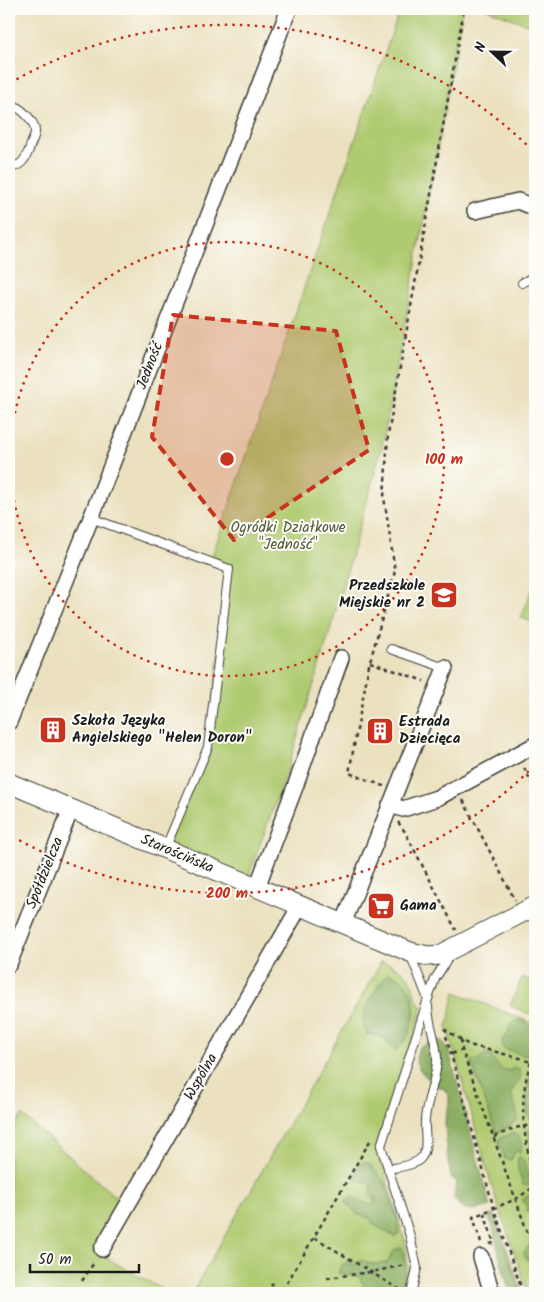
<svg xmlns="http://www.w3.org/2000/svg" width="544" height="1302" viewBox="0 0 544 1302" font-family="Kalam,sans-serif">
	<rect width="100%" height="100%" fill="#fdfcf7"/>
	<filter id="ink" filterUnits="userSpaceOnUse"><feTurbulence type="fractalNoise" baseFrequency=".02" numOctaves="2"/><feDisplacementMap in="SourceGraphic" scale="10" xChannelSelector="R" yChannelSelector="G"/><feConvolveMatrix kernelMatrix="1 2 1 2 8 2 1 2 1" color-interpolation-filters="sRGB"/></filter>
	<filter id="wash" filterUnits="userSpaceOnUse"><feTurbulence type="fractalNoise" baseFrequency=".0096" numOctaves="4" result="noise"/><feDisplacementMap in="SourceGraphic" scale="20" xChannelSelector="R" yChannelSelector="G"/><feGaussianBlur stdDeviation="1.12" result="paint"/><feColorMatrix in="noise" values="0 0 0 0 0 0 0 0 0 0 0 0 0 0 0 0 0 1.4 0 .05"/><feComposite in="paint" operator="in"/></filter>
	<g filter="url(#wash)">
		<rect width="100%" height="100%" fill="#ebe1bf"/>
		<g fill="#afca70" stroke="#667346">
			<polygon points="400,9 462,9 450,81 382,447 331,628 288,768 246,883 165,849 208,747 229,569 210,562"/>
			<polygon points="487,9 535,9 535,27"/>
			<polygon points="535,581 535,623 521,618"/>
			<path d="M382,961C391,965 400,968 407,975C415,984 413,1000 423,1007L377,1146L406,1244L408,1269L406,1279L402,1293H192Z"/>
			<polygon points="522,977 535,983 535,1016 510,1006"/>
			<polygon points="455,992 535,1024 535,1293 528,1293 492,1187 447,1027"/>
			<polygon points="22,1115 118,1199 94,1251 169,1293 9,1293 9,1136"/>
		</g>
		<g fill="#8bae62" stroke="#54653f">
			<path d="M388,973C392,975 398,976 402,980C422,998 416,1034 396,1050L389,1046L384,1037L367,1034C354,1014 376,990 388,973Z"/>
			<path d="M517,1020L526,1022L532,1029L534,1036L533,1044L535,1057L522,1055L503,1048L502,1040L509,1032C509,1026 511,1023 517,1020Z"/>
			<path d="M431,1039L441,1040L448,1048L490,1206C475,1211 463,1213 454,1198L457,1181L451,1178L447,1154L445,1120L449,1105V1096L444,1089C437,1088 419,1072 417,1064C415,1059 417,1053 419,1048L427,1044Z"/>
			<path d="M485,1054L490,1055C496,1063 498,1068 508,1071L516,1067L520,1070C523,1081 515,1084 511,1093C519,1121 525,1119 496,1133L471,1061L477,1060Z"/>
			<path d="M532,1070H535V1120H531C522,1106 528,1085 532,1070Z"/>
			<polygon points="528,1129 535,1133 535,1169 534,1167"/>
			<path d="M516,1132C520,1137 523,1145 521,1152L516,1150L511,1160L505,1159L499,1142L500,1138Z"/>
			<path d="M519,1156L525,1162L532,1183L528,1186L523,1185C520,1175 515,1166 519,1156Z"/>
			<polygon points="363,1162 369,1163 386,1184 397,1219 399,1233 395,1237 373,1224 370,1218 357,1214 345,1201 351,1197 369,1205 375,1204 375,1198 370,1193 371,1187 370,1183 364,1181 357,1181 354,1175"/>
			<polygon points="535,1191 535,1217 527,1211 527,1205 522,1200"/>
			<polygon points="491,1214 495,1216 522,1293 510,1293 500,1258 493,1227 488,1216"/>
			<polygon points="531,1243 535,1245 535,1280 533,1275 535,1265 527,1260 524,1253"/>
			<path d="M402,1248C407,1263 405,1279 399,1293H363L361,1290L365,1285L362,1283L360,1277L338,1273L341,1266L347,1262L354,1265L360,1260L372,1264L387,1263L395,1249Z"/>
		</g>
	</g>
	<g filter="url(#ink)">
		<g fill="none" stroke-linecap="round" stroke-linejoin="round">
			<g stroke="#3b3a34" stroke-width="10">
				<g id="service">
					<path d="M9,103C19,107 35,119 35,132C35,136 31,143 30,147C26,159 22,166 9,168"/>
					<polyline points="522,283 535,276"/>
					<polyline points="91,518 229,569 208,747 165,849"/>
					<polyline points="391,649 445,668"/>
					<polyline points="410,954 428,999 435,979 450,955"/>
					<path d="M388,1169C398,1167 414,1166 421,1158C429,1148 424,1132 425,1120C426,1100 437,1080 437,1059C437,1041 428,1024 428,1006"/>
					<polyline points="410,1293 413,1286 417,1268 410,1236 381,1146 428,999"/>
				</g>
			</g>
			<g stroke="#3b3a34" stroke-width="18">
				<g id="minor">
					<polyline points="475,211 518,201 535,208"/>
					<polyline points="9,722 91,518 289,9"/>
					<polyline points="390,805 403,809 437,798 535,745"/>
					<polyline points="257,887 295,787 341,658"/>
					<polyline points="343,924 445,668"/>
					<polyline points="9,964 71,809"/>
					<polyline points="102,1249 300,906"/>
					<polyline points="481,1257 492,1293"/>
				</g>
			</g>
			<g stroke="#3b3a34" stroke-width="21">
				<polyline id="tertiary" points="9,783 410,952 428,956 440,955 535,906"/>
			</g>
			<g stroke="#3b3a34" stroke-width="2.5" stroke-dasharray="4 4" stroke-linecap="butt">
				<polyline points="370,662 424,681"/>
				<polyline points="524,768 535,789"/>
				<polyline points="384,786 349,773 369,665 395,571 384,497 388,435 464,9"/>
				<polyline points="463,800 515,900"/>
				<polyline points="398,822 405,832 456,930"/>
				<polyline points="444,1029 469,1045 520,1058 535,1064"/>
				<polyline points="446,1036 494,1209 523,1293"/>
				<polyline points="461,1040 462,1050 527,1231 535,1240"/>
				<polyline points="452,1054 462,1050"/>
				<path d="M531,1062C517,1101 524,1141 535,1180"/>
				<polyline points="494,1137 515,1128 535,1124"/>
				<polyline points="370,1141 314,1237 400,1290"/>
				<polyline points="484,1213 494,1243 489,1244"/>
				<polyline points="481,1242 473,1217 516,1199 535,1186"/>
				<polyline points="327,1278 371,1272 405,1265"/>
				<polyline points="82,1281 95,1261"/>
				<polyline points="267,1293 274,1281"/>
				<polyline points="275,1293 284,1288 314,1237"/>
			</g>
			<use href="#service" stroke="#fff" stroke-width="8"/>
			<use href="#minor" stroke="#fff" stroke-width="15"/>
			<use href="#tertiary" stroke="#fff" stroke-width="19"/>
		</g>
	</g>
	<path fill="#c8321e" fill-opacity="0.2" stroke="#c8321e" stroke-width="4" stroke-dasharray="10 6" stroke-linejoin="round" d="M173,315L336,331L369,450L234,540L152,437Z"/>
	<g fill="none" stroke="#c8321e" stroke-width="2.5" stroke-dasharray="2.5 5">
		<circle cx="227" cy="459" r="217"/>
		<path d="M534 766A434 434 0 0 1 10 835M10 83A434 434 0 0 1 534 152"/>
	</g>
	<defs>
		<g id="school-square" transform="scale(1.4375)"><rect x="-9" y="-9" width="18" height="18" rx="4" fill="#c8321e" stroke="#fdfcf7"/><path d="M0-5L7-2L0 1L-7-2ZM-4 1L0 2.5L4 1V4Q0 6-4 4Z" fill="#fff"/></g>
		<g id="building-square" transform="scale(1.4375)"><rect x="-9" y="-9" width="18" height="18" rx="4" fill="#c8321e" stroke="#fdfcf7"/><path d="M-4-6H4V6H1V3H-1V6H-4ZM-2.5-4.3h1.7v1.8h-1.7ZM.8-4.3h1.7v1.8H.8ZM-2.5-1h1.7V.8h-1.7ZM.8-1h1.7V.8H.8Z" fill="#fff"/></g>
		<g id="supermarket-square" transform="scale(1.4375)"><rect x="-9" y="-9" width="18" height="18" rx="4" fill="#c8321e" stroke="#fdfcf7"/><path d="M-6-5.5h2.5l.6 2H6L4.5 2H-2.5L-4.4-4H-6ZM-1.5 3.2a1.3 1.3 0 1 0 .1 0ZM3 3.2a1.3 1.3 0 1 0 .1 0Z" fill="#fff"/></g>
	</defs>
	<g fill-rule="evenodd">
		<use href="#school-square" x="444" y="595"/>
		<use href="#building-square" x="53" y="730"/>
		<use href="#building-square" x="380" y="731"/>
		<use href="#supermarket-square" x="381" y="906"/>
	</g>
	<g text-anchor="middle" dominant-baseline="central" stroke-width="4" stroke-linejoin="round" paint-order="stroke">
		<g font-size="15" fill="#1c1c1c" stroke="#fdfcf7">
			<text transform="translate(150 366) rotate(-69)">Jedność</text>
			<text transform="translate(177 854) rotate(23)">Starościńska</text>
			<text transform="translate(45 873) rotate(-68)">Spółdzielcza</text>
			<text transform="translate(201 1077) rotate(-60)">Wspólna</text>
		</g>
		<g font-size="15" fill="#4f5939" stroke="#fdfcf7">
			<text x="288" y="528">Ogródki Działkowe<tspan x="288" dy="17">"Jedność"</tspan></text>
		</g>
		<g font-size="15" font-weight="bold" fill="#1c1c1c" stroke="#fdfcf7" text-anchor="start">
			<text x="425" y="586" text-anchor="end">Przedszkole<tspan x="425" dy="17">Miejskie nr 2</tspan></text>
			<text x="72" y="721">Szkoła Języka<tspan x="72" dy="17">Angielskiego "Helen Doron"</tspan></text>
			<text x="399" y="722">Estrada<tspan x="399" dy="17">Dziecięca</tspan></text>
			<text x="400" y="906">Gama</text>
		</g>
	</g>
	<circle cx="227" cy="459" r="8" fill="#c8321e" stroke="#fdfcf7" stroke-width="2.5"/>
	<g font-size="15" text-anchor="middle" font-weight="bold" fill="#c8321e" stroke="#fdfcf7" stroke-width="4" stroke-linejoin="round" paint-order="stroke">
		<text x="444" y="464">100 m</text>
		<text x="227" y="898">200 m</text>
	</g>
	<rect width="544" height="1302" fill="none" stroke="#fdfcf7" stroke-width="30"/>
	<g transform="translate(492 52) rotate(292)" stroke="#fdfcf7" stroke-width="4" paint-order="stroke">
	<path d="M0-4L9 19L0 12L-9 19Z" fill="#1c1c1c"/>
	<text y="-8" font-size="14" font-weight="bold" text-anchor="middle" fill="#1c1c1c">N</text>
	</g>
	<path d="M30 1264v8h109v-8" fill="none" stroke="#1c1c1c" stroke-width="2.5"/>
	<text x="38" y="1264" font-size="15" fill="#1c1c1c" stroke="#fdfcf7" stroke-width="4" paint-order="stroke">50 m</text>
</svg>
